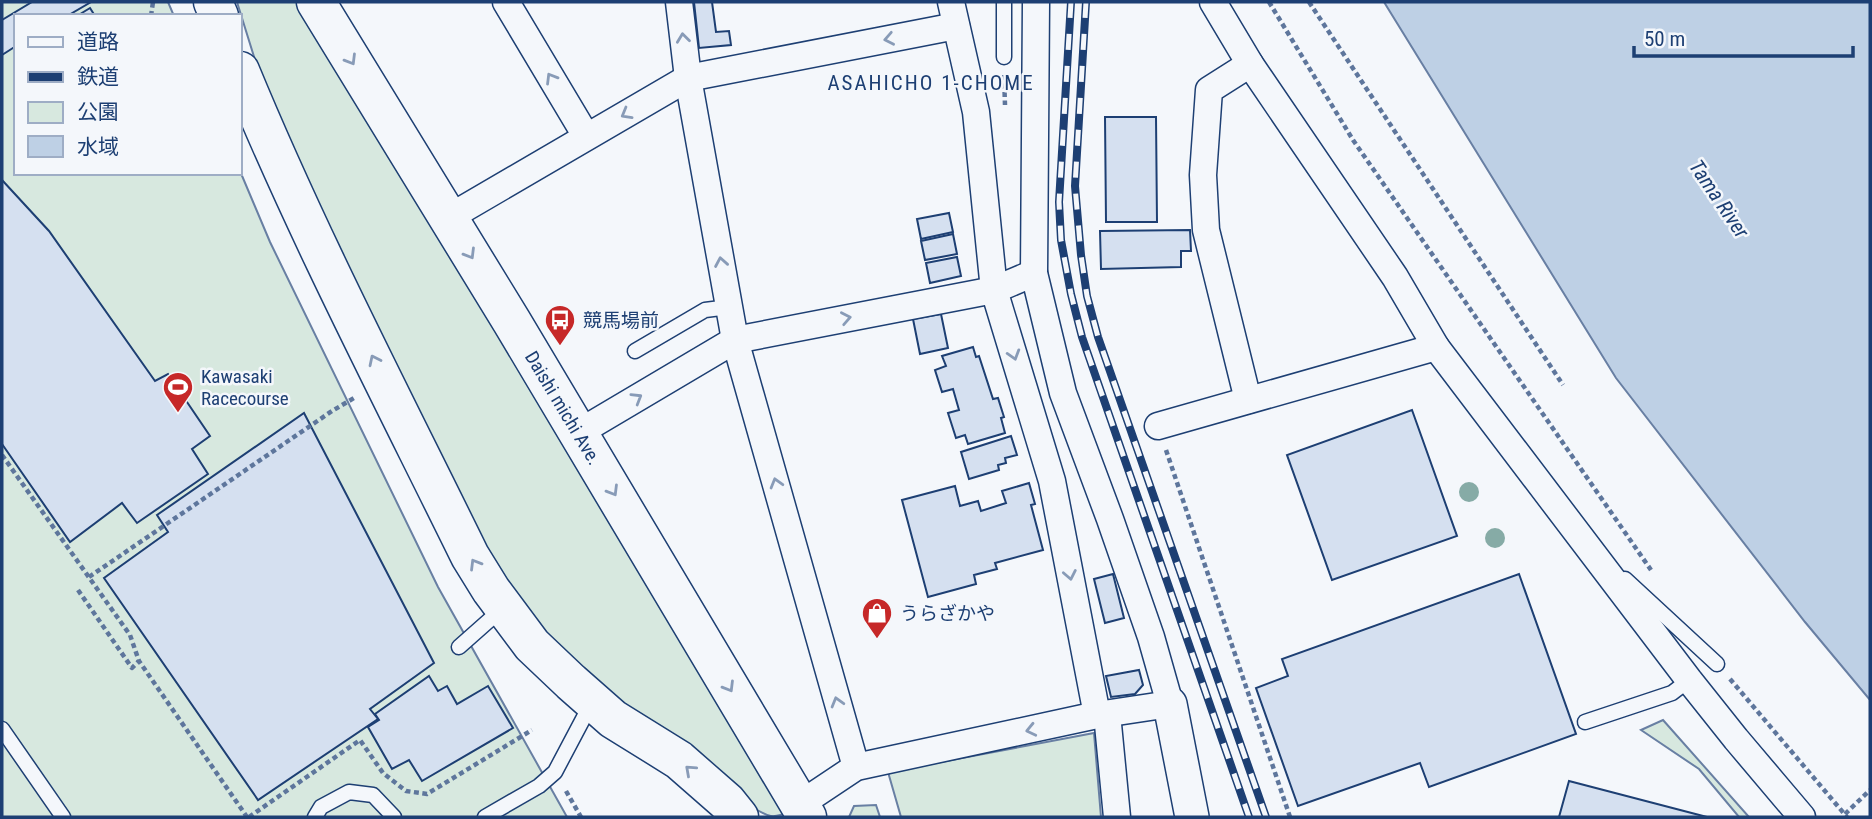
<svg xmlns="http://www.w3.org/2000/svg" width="1872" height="819" viewBox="0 0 1872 819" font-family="'Roboto Condensed','Noto Sans JP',sans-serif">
	<rect width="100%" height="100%" fill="#f4f7fb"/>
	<g fill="#d7e8df" stroke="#687fa3" stroke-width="2">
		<polygon points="2,2 168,2 174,16 16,16 16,173 240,173 240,171 270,242 438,587 567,817 2,817"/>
		<path d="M237,2H303L789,812C773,819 768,817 754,808L633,713L551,643L486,550L270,108Z"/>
		<polygon points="1663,720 1749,817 1739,817 1699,769 1641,730"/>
		<polygon points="1094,733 1101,817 901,817 888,772"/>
		<polygon points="876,805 880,817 849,817 854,806"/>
	</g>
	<polygon fill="#bed0e5" stroke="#687fa3" stroke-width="2" points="1384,2 1870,2 1870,700 1805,622 1616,378"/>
	<g fill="#d5e0f0" stroke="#1d3f73" stroke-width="2">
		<polygon points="32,2 91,2 67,16 16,16 16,46 2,55 2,20"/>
		<polygon points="694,2 712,2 716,32 729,31 731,45 699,48"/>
		<polygon points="90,8 95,16 77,16"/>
		<polygon points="1105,117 1156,117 1157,222 1106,222"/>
		<polygon points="2,180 49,231 155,381 168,374 210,436 192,449 208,474 137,523 122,503 70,542 2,444"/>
		<polygon points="949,213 953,232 921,239 917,219"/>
		<polygon points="1190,230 1191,251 1181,251 1181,267 1101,269 1100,231"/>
		<polygon points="953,234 957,254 925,260 921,241"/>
		<polygon points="957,257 961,276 930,283 926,263"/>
		<polygon points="941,314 948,348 920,354 913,319"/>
		<polygon points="973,347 976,357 979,356 993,399 998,398 1004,417 1001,418 1005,433 968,444 965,435 956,438 948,413 959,410 953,389 942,392 935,370 946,366 942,356"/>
		<polygon points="1412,410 1457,536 1332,580 1287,455"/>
		<polygon points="304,413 434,663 370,709 378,719 258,800 104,578 168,532 157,515"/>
		<polygon points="1011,436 1017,455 1005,458 1006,463 998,465 999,470 969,479 961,452"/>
		<polygon points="1029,483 1035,504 1031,505 1043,550 995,563 997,569 974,575 976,584 928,597 902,500 955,486 960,506 978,501 981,511 1006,503 1002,491"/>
		<polygon points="1113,574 1124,618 1105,623 1094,579"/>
		<polygon points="1519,574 1576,734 1429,787 1420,763 1298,806 1256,688 1288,676 1282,659"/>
		<polygon points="1139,670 1143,685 1135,694 1111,697 1106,676"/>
		<polygon points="429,676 438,691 447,686 457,704 488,686 513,728 422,781 409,760 392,769 368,727 379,720 375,714"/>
		<polygon points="1569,781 1707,817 1559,817"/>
	</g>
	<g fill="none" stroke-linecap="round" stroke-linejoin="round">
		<g stroke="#1d3f73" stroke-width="17">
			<g id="service">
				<polyline points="1004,57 1004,2"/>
				<polyline points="635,351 705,310 729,307"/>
				<polyline points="1625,579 1717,664"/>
				<polyline points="459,647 503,608"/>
				<polyline points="1585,722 1672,693 1689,680"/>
				<polyline points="2,729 63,817"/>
				<polyline points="315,817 321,807 349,792 373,795 394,817"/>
				<polyline points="485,817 539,786 555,772 592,702"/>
			</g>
		</g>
		<g stroke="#1d3f73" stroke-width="29">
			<g id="minor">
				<polyline points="506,2 586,136"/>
				<polyline points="679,2 688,78 735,340 856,767"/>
				<polyline points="951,2 976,112 994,290 1052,481 1097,715"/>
				<polyline points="1213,2 1250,64 1395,277 1436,347 1689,680 1736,739 1802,817"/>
				<polyline points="448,218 688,78 956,26"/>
				<polyline points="1248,400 1206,230 1203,175 1209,90 1250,64"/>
				<polyline points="1158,426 1436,347"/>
				<polyline points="578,433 735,340 994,290 1034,273"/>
				<polyline points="1107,714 1117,817"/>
				<polyline points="799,805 856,767 1097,715 1170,704 1151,637 1110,519 1063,393 1034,273 1036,2"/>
			</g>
		</g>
		<g stroke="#1d3f73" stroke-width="36">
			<polyline id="tertiary" points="1170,704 1192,817"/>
		</g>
		<g stroke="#1d3f73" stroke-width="41">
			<g id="trunk">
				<polyline points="213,2 219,16"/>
				<polyline points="316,2 512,322 807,817"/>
				<path d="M240,71C308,236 391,395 470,556L491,590L532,645L571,682L613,719L679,760L727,802L739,817"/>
			</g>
		</g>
		<g stroke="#5e769c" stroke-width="4.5" stroke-dasharray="5 3.5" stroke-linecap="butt">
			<polyline points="1269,2 1353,140 1651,570"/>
			<polyline points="1309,2 1563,385"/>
			<polyline points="151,16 153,2"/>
			<polyline points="1004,75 1005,105"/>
			<polyline points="1166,450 1290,817"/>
			<polyline points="2,455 130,635 139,661 247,817"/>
			<polyline points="89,577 332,411 354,398"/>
			<polyline points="78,590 132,668 139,661"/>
			<polyline points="1730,679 1847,817"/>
			<polyline points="566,791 581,817"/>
			<polyline points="1845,814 1870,790"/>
			<polyline points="249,817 360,740 383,773 406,791 427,794 532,730"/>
		</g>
		<use href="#service" stroke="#f4f7fb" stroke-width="14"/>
		<use href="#minor" stroke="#f4f7fb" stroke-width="26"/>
		<use href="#tertiary" stroke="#f4f7fb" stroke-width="33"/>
		<use href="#trunk" stroke="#f4f7fb" stroke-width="38"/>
		<g stroke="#1d3f73" stroke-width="8">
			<g id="rail">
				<polyline points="1071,2 1059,202 1061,240 1071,294 1082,337 1249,817"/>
				<polyline points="1086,2 1075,186 1081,255 1087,296 1098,337 1266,817"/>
			</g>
		</g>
		<use href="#rail" stroke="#f4f7fb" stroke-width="5" stroke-dasharray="16" stroke-linecap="butt"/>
	</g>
	<g fill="#86aba6">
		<circle cx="1469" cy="492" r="10"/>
		<circle cx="1495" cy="538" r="10"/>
	</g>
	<defs><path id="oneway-chevron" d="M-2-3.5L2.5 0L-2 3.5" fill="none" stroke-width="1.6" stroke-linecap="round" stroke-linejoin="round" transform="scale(1.75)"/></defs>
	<g stroke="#889bb7">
		<use href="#oneway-chevron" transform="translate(683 38) rotate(-97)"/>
		<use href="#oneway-chevron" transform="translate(889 39) rotate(169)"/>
		<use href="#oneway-chevron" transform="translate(351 60) rotate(59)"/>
		<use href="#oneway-chevron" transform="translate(551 78) rotate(-121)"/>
		<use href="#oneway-chevron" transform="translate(626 114) rotate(150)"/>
		<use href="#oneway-chevron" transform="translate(470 254) rotate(59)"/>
		<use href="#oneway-chevron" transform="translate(721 262) rotate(-100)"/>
		<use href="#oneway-chevron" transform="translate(846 318) rotate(-11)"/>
		<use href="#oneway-chevron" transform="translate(1014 355) rotate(73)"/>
		<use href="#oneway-chevron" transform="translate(374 360) rotate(-116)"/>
		<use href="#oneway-chevron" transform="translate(637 398) rotate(-31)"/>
		<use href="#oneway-chevron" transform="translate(776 483) rotate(-106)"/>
		<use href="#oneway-chevron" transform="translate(613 491) rotate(59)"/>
		<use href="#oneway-chevron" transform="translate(475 564) rotate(-121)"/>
		<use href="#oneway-chevron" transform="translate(1070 575) rotate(79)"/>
		<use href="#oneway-chevron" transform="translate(729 687) rotate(59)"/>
		<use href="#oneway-chevron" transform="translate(837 702) rotate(-106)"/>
		<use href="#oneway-chevron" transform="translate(1031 730) rotate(167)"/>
		<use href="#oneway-chevron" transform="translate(690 770) rotate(-138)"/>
	</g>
	<defs>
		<g id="bus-pin" transform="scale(1.575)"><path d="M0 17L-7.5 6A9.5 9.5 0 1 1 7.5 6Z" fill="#c62828" stroke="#f4f7fb"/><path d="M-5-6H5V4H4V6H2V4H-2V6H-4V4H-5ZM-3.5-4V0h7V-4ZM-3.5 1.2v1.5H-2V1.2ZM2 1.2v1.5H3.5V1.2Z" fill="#fff"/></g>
		<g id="stadium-pin" transform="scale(1.575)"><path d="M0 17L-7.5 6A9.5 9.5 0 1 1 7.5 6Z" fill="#c62828" stroke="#f4f7fb"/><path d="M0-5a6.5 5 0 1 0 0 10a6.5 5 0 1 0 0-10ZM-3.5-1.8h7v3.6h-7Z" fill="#fff"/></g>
		<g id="shop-pin" transform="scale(1.575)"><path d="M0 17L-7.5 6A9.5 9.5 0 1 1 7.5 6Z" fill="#c62828" stroke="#f4f7fb"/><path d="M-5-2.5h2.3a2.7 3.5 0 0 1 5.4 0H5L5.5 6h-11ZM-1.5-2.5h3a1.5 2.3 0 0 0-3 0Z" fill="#fff"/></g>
	</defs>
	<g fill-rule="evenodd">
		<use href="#bus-pin" x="560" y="320"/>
		<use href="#stadium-pin" x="178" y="387"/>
		<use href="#shop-pin" x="877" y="613"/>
	</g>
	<g text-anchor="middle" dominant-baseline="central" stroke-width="5" stroke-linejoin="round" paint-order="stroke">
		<g font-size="19" fill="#1d3f73" stroke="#f4f7fb" text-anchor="start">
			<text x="583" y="320">競馬場前</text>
			<text x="201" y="376">Kawasaki<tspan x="201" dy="22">Racecourse</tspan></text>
			<text x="900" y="613">うらざかや</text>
		</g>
		<g font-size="19" fill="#1d3f73" stroke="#f4f7fb">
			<text transform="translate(563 408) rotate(59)">Daishi michi Ave.</text>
		</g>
		<g font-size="21" letter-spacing="2" fill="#1d3f73" stroke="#f4f7fb">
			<text x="931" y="83">ASAHICHO 1-CHOME</text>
		</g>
		<g font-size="21" font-style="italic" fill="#1d3f73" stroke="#f4f7fb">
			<text transform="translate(1719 199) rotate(56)">Tama River</text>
		</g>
	</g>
	<rect width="1872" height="819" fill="none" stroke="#1d3f73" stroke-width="7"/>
	<rect x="14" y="14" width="228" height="161" fill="#f4f7fb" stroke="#9eadc5" stroke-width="2"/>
	<rect x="28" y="37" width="35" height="10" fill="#f4f7fb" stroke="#9eadc5" stroke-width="2"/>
	<text x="77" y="49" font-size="21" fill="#1d3f73">道路</text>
	<rect x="28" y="72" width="35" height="10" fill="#1d3f73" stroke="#9eadc5" stroke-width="2"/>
	<text x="77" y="84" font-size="21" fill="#1d3f73">鉄道</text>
	<rect x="28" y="102" width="35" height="21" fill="#d7e8df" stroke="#9eadc5" stroke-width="2"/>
	<text x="77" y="119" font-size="21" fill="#1d3f73">公園</text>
	<rect x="28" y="136" width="35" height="21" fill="#bed0e5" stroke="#9eadc5" stroke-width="2"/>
	<text x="77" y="154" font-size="21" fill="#1d3f73">水域</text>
	<path d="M1634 46v10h219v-10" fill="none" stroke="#1d3f73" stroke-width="3.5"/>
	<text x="1644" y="46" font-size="21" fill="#1d3f73" stroke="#f4f7fb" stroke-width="5" paint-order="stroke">50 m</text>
</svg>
